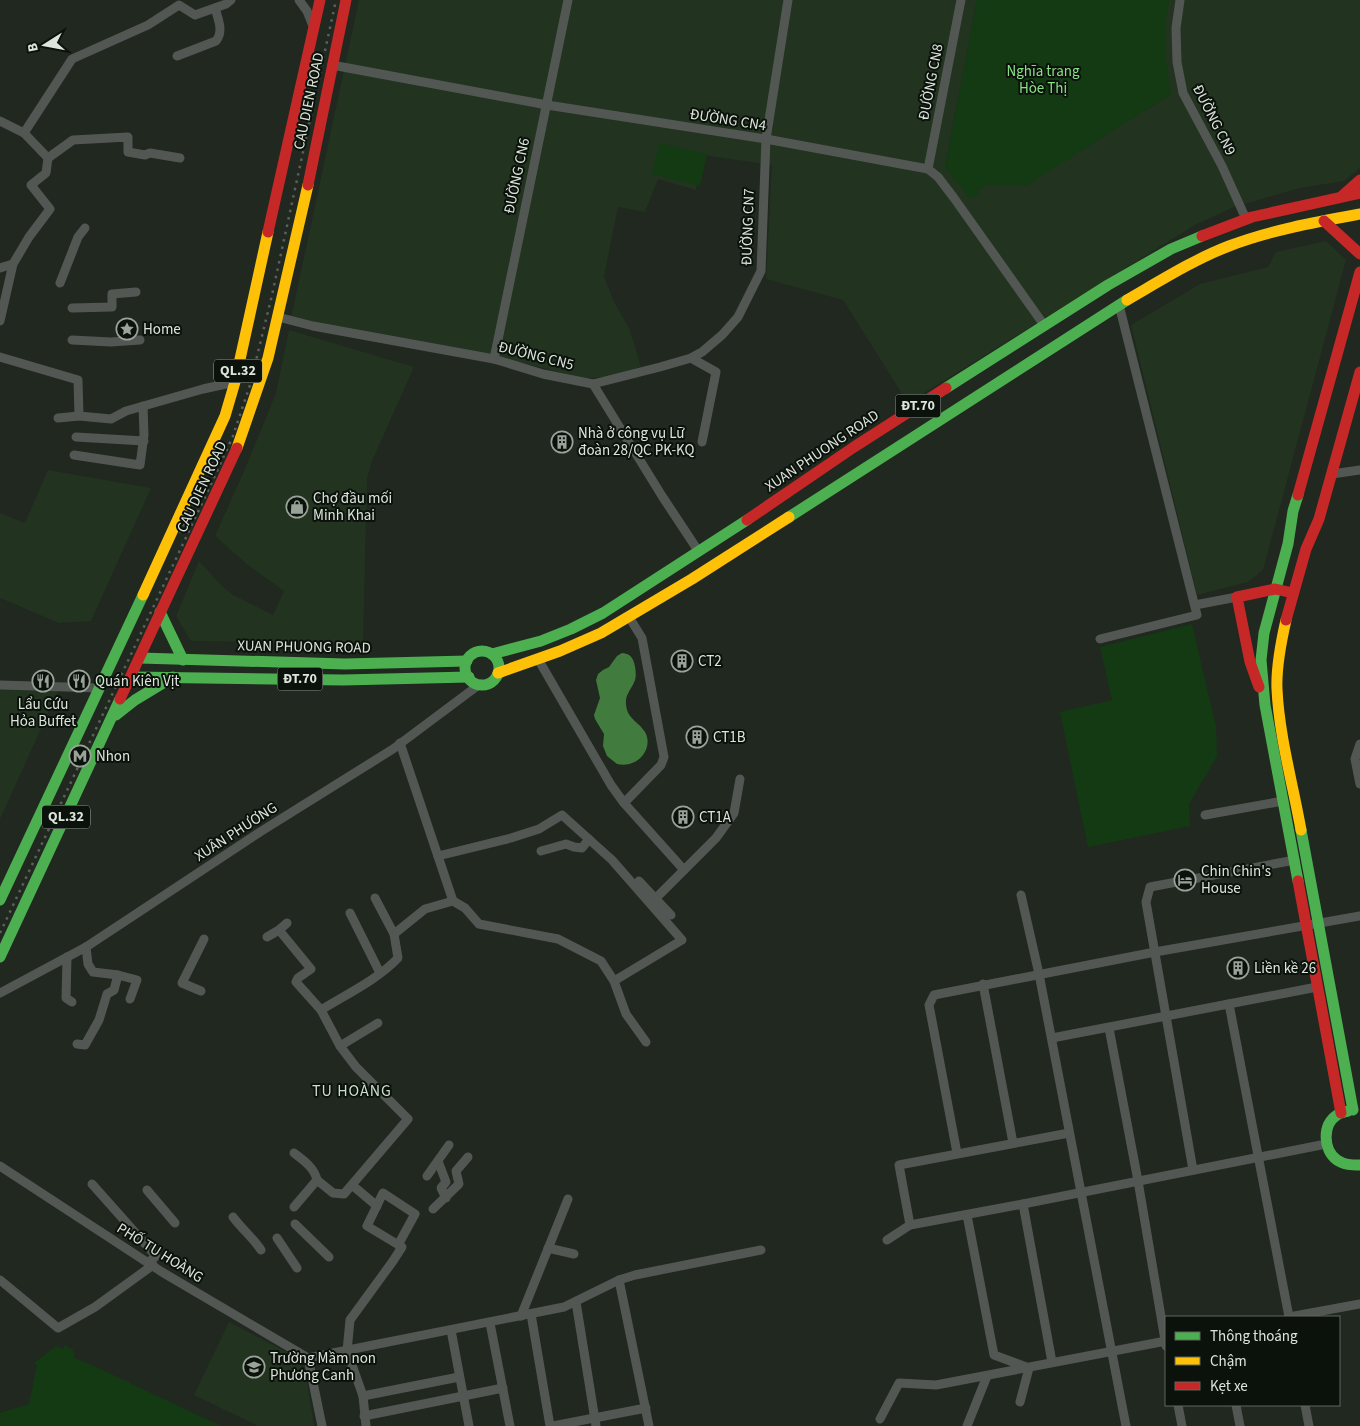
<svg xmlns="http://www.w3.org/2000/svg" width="1360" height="1426" viewBox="0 0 1360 1426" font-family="'Source Sans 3',sans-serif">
	<rect width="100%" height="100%" fill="#202820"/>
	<g fill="#223320">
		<polygon points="359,0 977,0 945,167 978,190 986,186 1026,185 1171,94 1165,60 1165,23 1169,0 1360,0 1360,168 1344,181 1300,188 1234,207 1195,225 908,403 843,300 766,279 772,165 703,155 696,190 658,179 645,212 618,207 604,276 613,300 630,330 641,367 608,377 581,378 516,361 322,326 291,318"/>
		<polygon points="1326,241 1346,260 1263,570 1248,582 1197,595 1131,325 1200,284 1268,267 1276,252"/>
		<polygon points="289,330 414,367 372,461 367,478 363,643 191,641 176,616 199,561 222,586 233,595 273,615 284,591 248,565 215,536 245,469 276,393"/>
		<polygon points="48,470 151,488 91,621 59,623 0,598 0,513 25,523"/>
		<polygon points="0,690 58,691 0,819"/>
		<polygon points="229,1322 296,1357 306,1376 314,1426 258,1426 194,1395"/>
	</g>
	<g fill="#143a13">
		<path d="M977,0H1169C1163,35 1165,59 1171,94L1026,186H986L978,190L979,194L970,199L945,167Z"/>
		<polygon points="659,143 707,154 700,186 652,174"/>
		<polygon points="1192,624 1216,727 1217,756 1189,804 1190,826 1088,847 1060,712 1112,700 1100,647"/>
		<path d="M65,1345L73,1350L75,1358C125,1379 172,1404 221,1426H0V1413L29,1404L37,1365L34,1363L56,1346L63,1349Z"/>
	</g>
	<path fill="#417b3d" d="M622,653C623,653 628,654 629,655C635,658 637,674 635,680C632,689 625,694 626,704C627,719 638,721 645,732C652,744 644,759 632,763C628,765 622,765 617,764L607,756L603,746L604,734L595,719L594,715L600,698L596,680L598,674L603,670L609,667L617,656Z"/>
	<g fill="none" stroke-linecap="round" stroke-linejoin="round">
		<g stroke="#535753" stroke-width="9">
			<polyline points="299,0 307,11 313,26"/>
			<polyline points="1180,0 1176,28 1177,62 1183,93 1222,166 1246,219"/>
			<path d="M177,56L216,41C224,31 218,19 215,8"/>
			<polyline points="332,65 547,105 766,139 928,169 938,177 954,198 1044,325"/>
			<polyline points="0,121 24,133 48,158 46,173 31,185 50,209 29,237 13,264 0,321"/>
			<polyline points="24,133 72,59 148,25 179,5 195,15 226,4 231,0"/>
			<polyline points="48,158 73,140 128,137 128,152 145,155 150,153 180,158"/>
			<polyline points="928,169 961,0"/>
			<polyline points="0,268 13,264"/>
			<polyline points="60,283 78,237 85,228"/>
			<polyline points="72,308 112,307 112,294 136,292"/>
			<polyline points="278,317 313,326 494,359 543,374 593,384 660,367 691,358 702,352 722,335 738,317 761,271 766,139 788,0"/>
			<polyline points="72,340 111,342 140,340"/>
			<polyline points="0,357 78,380 79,416 111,419 126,411 203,389 235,382"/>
			<polyline points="691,358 716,372 702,442"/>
			<polyline points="494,359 568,0"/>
			<polyline points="593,384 662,496 699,552"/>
			<polyline points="58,418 79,416"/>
			<polyline points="76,437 144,441"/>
			<polyline points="74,455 140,465 144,435 143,406"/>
			<polyline points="1332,474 1360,470"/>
			<polyline points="1195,605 1237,597"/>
			<polyline points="1100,639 1197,615 1119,305"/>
			<polyline points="538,659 611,785 624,803 684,870"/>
			<polyline points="0,685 98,688"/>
			<polyline points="400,743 453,901"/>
			<polyline points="1360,744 1355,759 1360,784"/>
			<polyline points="624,803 661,765 664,757 642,638 629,617"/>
			<polyline points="1205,815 1283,801"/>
			<polyline points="541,851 566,844 574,847 582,848 589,839"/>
			<polyline points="438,856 511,838 539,829 562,815 612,860 682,940 614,981 601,961 558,939 479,924 465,908 453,901"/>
			<polyline points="639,881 671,915"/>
			<polyline points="1021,895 1039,974 1126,1426"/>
			<polyline points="375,898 394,934"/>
			<polyline points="655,899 716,838 734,813 740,779"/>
			<polyline points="350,913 380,973"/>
			<polyline points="287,923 279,930 311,969 298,978 296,982 321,1010 340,1046 356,1067 408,1119 344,1194 333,1193 317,1180"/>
			<polyline points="267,937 279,930"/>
			<polyline points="86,947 88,964 93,972 118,975 137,980 130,999"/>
			<polyline points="67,957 66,998 72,1002"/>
			<polyline points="614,981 626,1014 646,1042"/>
			<polyline points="983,984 1013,1143"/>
			<polyline points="201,991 182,983 204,939"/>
			<polyline points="0,993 86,947 260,832 393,749 480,684"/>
			<polyline points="1229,1004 1289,1317"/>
			<path d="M321,1010C347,994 377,980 398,958L394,934L425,909L453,901"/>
			<polyline points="1109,1028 1138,1181 1166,1346"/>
			<polyline points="1052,1038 1317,987"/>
			<polyline points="77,1044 85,1045 99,1020 107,994 114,990 118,975"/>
			<polyline points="340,1046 378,1023"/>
			<path d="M294,1153C303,1160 314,1167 317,1180"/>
			<polyline points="957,1153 929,1005 934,995 1155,952 1360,916"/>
			<polyline points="438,1161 446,1182 441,1188 446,1198"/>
			<polyline points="0,1166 162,1272 308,1358"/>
			<polyline points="1193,1170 1146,902 1150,887 1295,860"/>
			<polyline points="427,1176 449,1145"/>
			<polyline points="92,1184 156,1256 148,1263"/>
			<polyline points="352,1185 377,1206"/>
			<polyline points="147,1190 175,1223"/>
			<polyline points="1023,1204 1052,1362"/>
			<polyline points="294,1207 317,1180"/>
			<polyline points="433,1209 459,1184 456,1171 468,1157"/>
			<polyline points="967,1215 994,1355 1029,1368"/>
			<path d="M233,1217C242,1229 253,1238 261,1250"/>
			<polyline points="295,1224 329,1257"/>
			<polyline points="910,1225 899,1165 1069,1133"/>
			<polyline points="277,1238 297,1268"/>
			<polyline points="887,1240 910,1225 1023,1204 1326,1144"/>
			<polyline points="548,1248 574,1254"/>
			<polyline points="0,1280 58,1328 95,1307 153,1265"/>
			<polyline points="619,1280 649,1426"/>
			<polyline points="576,1302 596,1426"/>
			<polyline points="531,1314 550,1426"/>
			<polyline points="521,1316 568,1199"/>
			<polyline points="1289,1317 1360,1304"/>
			<polyline points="490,1323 510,1426"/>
			<polyline points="451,1330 469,1426"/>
			<polyline points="308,1358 564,1307 619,1280 635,1275 761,1250"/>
			<polyline points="308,1358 322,1426"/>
			<polyline points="363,1396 459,1377"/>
			<polyline points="1020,1402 1029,1368"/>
			<polyline points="1178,1405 1182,1426"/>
			<polyline points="1236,1405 1240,1426"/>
			<polyline points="1305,1405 1309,1426"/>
			<polyline points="364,1416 503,1388"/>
			<polyline points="880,1419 899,1383 936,1385 1166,1341"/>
			<polyline points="366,1426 363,1396 347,1351 350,1320 393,1261 402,1247 367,1226 383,1193 415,1214 398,1245"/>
			<polyline points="553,1426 646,1408"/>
			<polyline points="967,1426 987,1376"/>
		</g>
		<g stroke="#4caf50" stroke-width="11">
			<polyline points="946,388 1108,285 1171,249 1202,236"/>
			<polyline points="1298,495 1293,511 1288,544 1264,633 1261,660 1265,705 1298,881"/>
			<polyline points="789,517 1127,300"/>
			<polyline points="160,612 183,660"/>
			<circle cx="482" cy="668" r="17"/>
			<polyline points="492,654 541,641 571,629 603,613 747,520"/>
			<polyline points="140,658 345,664 467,661"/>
			<polyline points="132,677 343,680 469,677"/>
			<polyline points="116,715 135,700 173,677"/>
			<polyline points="1301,830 1353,1110"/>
			<polyline points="0,900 143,595"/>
			<polyline points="0,957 120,699"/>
			<path d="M1348,1111C1345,1112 1340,1113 1337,1115C1322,1125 1323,1150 1337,1160C1344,1165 1352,1165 1360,1165"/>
		</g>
		<g stroke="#ffc107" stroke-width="11">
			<path d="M1127,300C1160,281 1193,260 1229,246C1271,230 1316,222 1360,214"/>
			<polyline points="237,448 268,358 308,185"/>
			<polyline points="143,595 225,416 235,382 268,232"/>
			<path d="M1286,620C1281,642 1276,667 1277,689C1279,735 1293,785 1301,830"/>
			<polyline points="498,673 560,651 601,633 692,579 789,517"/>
		</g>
		<g stroke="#c62828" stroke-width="11">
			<polyline points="308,185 346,0"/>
			<polyline points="1343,195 1360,180"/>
			<polyline points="1324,221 1360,254"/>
			<polyline points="268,232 320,0"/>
			<polyline points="1202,236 1252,217 1360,193"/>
			<polyline points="1298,495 1360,272"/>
			<polyline points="747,520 854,447 946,388"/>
			<polyline points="1286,620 1306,549 1319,519 1360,372"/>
			<polyline points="1259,687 1250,662 1237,597 1275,589 1293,593"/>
			<polyline points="120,699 237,448"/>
			<polyline points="1298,881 1341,1113"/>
		</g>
		<g stroke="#5c605c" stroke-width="2.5" stroke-dasharray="2.5 5" stroke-linecap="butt">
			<polyline points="180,533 216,456"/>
			<polyline points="0,933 213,480 233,436 250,385 272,295 336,0"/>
		</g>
	</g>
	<defs>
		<g id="sight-ring" transform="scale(1.125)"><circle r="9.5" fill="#0b110b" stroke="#9aa39a" stroke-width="1.5"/><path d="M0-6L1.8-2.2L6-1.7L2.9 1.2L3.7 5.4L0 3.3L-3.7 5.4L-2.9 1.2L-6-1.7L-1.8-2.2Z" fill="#9aa39a"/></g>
		<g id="building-ring" transform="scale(1.125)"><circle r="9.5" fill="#0b110b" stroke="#9aa39a" stroke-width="1.5"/><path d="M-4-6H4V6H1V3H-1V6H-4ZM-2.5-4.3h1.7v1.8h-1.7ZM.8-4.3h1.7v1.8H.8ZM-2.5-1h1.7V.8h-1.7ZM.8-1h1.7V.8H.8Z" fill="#9aa39a"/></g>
		<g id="shop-ring" transform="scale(1.125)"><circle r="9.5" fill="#0b110b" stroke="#9aa39a" stroke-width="1.5"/><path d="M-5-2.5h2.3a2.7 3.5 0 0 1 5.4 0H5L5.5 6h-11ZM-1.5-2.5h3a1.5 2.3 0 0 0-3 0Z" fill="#9aa39a"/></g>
		<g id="restaurant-ring" transform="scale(1.125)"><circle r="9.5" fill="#0b110b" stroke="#9aa39a" stroke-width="1.5"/><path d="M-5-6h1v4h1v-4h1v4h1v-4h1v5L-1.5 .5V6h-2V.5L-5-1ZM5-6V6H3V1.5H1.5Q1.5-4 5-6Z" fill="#9aa39a"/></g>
		<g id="metro-ring" transform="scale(1.125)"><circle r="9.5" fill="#0b110b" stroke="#9aa39a" stroke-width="1.5"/><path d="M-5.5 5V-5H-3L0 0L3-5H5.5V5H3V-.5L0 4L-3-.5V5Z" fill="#9aa39a"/></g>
		<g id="hotel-ring" transform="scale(1.125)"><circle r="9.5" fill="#0b110b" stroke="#9aa39a" stroke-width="1.5"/><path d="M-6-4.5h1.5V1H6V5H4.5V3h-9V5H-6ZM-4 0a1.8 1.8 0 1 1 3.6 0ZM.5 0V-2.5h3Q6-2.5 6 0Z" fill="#9aa39a"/></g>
		<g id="school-ring" transform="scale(1.125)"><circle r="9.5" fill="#0b110b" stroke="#9aa39a" stroke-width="1.5"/><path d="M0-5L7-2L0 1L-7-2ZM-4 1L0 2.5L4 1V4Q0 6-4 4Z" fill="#9aa39a"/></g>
	</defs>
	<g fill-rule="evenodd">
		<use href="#sight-ring" x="127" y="329"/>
		<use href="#building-ring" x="562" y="442"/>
		<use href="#shop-ring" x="297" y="507"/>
		<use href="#building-ring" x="682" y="661"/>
		<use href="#restaurant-ring" x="43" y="681"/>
		<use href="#restaurant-ring" x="79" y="681"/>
		<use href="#building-ring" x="697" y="737"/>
		<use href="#metro-ring" x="80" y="756"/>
		<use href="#building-ring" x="683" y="817"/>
		<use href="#hotel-ring" x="1185" y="880"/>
		<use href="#building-ring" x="1238" y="968"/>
		<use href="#school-ring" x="254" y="1367"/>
	</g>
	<g text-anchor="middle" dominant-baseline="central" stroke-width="4" stroke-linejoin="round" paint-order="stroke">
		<g fill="#0b110b" stroke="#9da59d" stroke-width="1">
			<rect x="214" y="359.5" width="48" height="23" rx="4"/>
			<rect x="895.5" y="394.5" width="45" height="23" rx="4"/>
			<rect x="277.5" y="667.5" width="45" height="23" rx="4"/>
			<rect x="42" y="805.5" width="48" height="23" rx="4"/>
		</g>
		<g font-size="14" font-weight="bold" fill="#dce5db">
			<text x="238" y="371">QL.32</text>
			<text x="918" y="406">ĐT.70</text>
			<text x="300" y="679">ĐT.70</text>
			<text x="66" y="817">QL.32</text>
		</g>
		<g font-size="15" fill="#8ae085" stroke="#0b110b">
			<text x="1043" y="71">Nghĩa trang<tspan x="1043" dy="17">Hòe Thị</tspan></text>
		</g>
		<g font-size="15" fill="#dce5db" stroke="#0b110b">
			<text transform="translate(931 82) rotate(-79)">ĐƯỜNG CN8</text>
			<text transform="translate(309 101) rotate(-78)">CAU DIEN ROAD</text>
			<text transform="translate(728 120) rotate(9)">ĐƯỜNG CN4</text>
			<text transform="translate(1214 120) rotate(63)">ĐƯỜNG CN9</text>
			<text transform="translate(517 176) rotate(-78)">ĐƯỜNG CN6</text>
			<text transform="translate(748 227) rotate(-88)">ĐƯỜNG CN7</text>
			<text transform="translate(536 356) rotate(14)">ĐƯỜNG CN5</text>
			<text transform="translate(822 451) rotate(-34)">XUAN PHUONG ROAD</text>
			<text transform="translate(202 487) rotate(-65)">CAU DIEN ROAD</text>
			<text transform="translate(304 647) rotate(1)">XUAN PHUONG ROAD</text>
			<text transform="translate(236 832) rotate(-33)">XUÂN PHƯƠNG</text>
			<text transform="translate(160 1253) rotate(32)">PHỐ TU HOÀNG</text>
		</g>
		<g font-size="15" fill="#dce5db" stroke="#0b110b" text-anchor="start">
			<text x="143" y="329">Home</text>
			<text x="578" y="433">Nhà ở công vụ Lữ<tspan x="578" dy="17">đoàn 28/QC PK-KQ</tspan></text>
			<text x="313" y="498">Chợ đầu mối<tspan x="313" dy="17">Minh Khai</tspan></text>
			<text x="698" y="661">CT2</text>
			<text x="95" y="681">Quán Kiên Vịt</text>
			<text x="43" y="704" text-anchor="middle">Lẩu Cứu<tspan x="43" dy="17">Hỏa Buffet</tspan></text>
			<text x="713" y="737">CT1B</text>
			<text x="96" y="756">Nhon</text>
			<text x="699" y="817">CT1A</text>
			<text x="1201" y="871">Chin Chin's<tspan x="1201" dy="17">House</tspan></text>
			<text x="1254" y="968">Liền kề 26</text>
			<text x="270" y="1358">Trường Mầm non<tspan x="270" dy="17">Phương Canh</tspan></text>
		</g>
		<g font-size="16" letter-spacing="1" fill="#cddfcb" stroke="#0b110b">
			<text x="352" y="1091">TU HOÀNG</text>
		</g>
	</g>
	<rect x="1165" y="1316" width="175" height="90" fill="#0b110b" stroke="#5f665e"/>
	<rect x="1175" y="1332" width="25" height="8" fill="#4caf50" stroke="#5f665e"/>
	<text x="1210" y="1341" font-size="15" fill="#dce5db">Thông thoáng</text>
	<rect x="1175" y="1357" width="25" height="8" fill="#ffc107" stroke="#5f665e"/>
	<text x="1210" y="1366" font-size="15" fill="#dce5db">Chậm</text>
	<rect x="1175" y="1382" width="25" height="8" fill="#c62828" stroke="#5f665e"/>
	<text x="1210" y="1391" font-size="15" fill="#dce5db">Kẹt xe</text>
	<g transform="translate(45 45) rotate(259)" stroke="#0b110b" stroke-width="4" paint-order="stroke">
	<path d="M0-4L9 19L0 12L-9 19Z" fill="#dce5db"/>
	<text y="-8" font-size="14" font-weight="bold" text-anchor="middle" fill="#dce5db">B</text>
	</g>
</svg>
